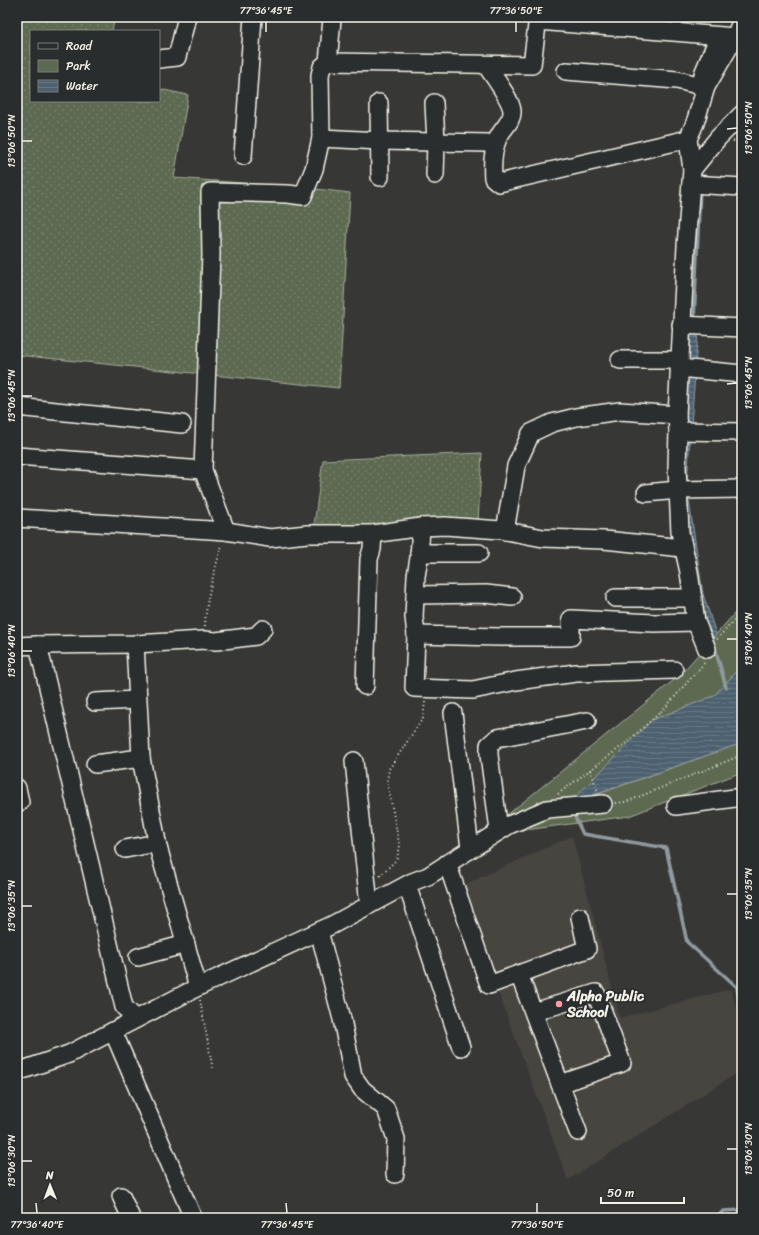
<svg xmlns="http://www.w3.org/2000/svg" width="759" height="1235" viewBox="0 0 759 1235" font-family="Sriracha,sans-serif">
	<defs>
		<pattern id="grass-dots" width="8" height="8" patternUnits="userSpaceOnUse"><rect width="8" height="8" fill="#5d6a51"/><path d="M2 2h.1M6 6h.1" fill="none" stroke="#75806a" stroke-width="1.8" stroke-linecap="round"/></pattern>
		<pattern id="water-rules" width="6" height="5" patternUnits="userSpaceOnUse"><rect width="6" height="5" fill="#4d606f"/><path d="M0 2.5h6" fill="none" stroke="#677784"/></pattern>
	</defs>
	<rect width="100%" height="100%" fill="#373836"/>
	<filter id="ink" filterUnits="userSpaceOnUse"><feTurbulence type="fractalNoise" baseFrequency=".025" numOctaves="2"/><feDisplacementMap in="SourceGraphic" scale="8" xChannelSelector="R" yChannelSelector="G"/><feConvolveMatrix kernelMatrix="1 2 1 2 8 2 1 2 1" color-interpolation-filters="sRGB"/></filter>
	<g filter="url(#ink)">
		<polygon fill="#47453f" points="572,836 620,1018 731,989 742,1025 742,1070 568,1180 459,887"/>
		<g fill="url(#grass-dots)" stroke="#a8ae9c">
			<polygon points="17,17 115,17 112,31 31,31 31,101 159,101 159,89 188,95 174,178 299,187 350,193 339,388 17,355"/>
			<polygon points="482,453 478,521 313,532 323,460"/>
		</g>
		<polygon fill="#5d6a51" stroke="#a8ae9c" points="742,605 742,665 714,696 652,720 570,804 742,743 742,772 629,816 511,832 507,815 679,676"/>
		<g fill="url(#water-rules)" stroke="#909a9f">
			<polygon points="691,332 698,333 695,365 688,365"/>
			<polygon points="687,374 695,375 691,425 684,425"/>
			<polygon points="682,435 690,436 687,485 681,485"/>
			<polygon points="688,494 703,594 716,634 710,641 700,609 681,495"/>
			<polygon points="742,665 742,743 568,804 652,720 714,696"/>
		</g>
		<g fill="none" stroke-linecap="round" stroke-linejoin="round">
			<g stroke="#909a9f" stroke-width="3.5">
				<polyline points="736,109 742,103"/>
				<polyline points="694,321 700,189"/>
				<polyline points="711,634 726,687"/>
				<polyline points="572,811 583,834 666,848 687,942 737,987 742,1024"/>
				<polyline points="717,1218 723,1211 742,1210"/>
			</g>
			<g stroke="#f4f1e8" stroke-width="20">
				<g id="minor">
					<polyline points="538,21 735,37"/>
					<polyline points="159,59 177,57 187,17"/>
					<polyline points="328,62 532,65 538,17"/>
					<path d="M486,65C493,76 511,99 512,111C513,121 502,129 498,138C493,150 492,165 493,178L499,183L688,139"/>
					<polyline points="566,71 677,80 706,87"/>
					<polyline points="703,74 719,36"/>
					<polyline points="379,103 380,177"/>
					<polyline points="434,103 436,142 435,175"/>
					<polyline points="321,138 380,141 488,143"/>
					<polyline points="243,156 253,17"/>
					<polyline points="692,170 718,138 742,114"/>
					<polyline points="691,184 742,187"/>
					<polyline points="681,325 742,328"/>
					<polyline points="620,360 680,360"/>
					<polyline points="679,368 742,374"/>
					<polyline points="17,407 182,424"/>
					<polyline points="678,431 742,432"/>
					<polyline points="17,456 203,470"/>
					<polyline points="646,493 678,490 742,489"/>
					<polyline points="17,518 226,531 270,538 307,534 373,534 421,527 445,526 501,530 543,538 604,540 683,548"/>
					<polyline points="421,527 419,558 416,576 414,617 416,635 414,688 473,690 516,681 576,673 674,670"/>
					<polyline points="226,531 203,470 211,255 210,192 288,194 303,196 314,169 321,138 320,75 322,67 328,62 332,19"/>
					<polyline points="505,531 516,466 531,433 552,423 576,417 620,411 677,415"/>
					<polyline points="419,553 479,553"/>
					<polyline points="415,595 486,594 512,597"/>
					<polyline points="615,598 693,598"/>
					<polyline points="416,635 500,637 571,637 571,619 654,623 696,622"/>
					<polyline points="135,644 141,758 158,847 198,987"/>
					<polyline points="38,645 135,644 204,640 216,641 256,636 263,629"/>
					<polyline points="17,646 38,645 124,1007 136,1019"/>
					<polyline points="707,649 696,622 689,572 680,532 677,467 678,431 677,415 686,246 692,170 688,139 695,123 706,87 735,37 742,19"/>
					<polyline points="365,686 369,559 372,549 373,534"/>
					<polyline points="95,702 137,700"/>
					<polyline points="453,713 470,848"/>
					<polyline points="354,761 369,905"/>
					<polyline points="95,764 141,758"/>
					<polyline points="17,788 20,802"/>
					<polyline points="676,806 742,797"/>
					<polyline points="499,830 489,755 489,745 497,738 587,721"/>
					<polyline points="125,849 157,843"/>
					<polyline points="447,863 489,985 587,949 580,917"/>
					<polyline points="407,885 461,1047"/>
					<polyline points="319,931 342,1019 353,1076 362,1089 386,1109 396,1139 395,1174"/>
					<polyline points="138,957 186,944"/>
					<polyline points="519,974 578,1132"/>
					<polyline points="534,1012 596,993 622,1063 560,1084"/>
					<polyline points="113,1031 193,1218"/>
					<polyline points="17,1072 69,1054 198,987 332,925 412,882 428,876 509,825 547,809 603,804"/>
					<polyline points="121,1196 131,1218"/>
				</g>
			</g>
			<g stroke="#f4f1e8" stroke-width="2" stroke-dasharray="1 3" stroke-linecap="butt">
				<polyline points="733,141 742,143"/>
				<path d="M205,626C206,598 214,572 222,545"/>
				<polyline points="717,639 742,612"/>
				<polyline points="590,770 598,792"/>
				<polyline points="558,794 626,743 665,708 706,661"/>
				<polyline points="616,803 626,802 742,755"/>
				<polyline points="380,876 396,860 400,848 387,781 389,769 423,718 425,702"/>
				<polyline points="200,1000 213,1070"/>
			</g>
			<use href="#minor" stroke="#2a2d2e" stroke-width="17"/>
		</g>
	</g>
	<path fill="none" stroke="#f4f1e8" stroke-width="1.5" d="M266,22V32M516,22V32M727,129L737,128M22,141H32M727,384L737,383M22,396H32M727,639H737M22,651H32M727,894H737M22,906H32M727,1149H737M22,1161H32M36,1203L37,1213M286,1203L287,1213M537,1203V1213"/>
	<circle fill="#ff9aa2" stroke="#2a2d2e" stroke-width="1.5" cx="559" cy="1004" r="4"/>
	<g text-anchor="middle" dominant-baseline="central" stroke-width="3.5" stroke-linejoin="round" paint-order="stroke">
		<g font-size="14" font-weight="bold" fill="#f4f1e8" stroke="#2a2d2e" text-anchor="start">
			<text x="567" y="996">Alpha Public<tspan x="567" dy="16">School</tspan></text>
		</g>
	</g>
	<rect width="759" height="1235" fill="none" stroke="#2a2d2e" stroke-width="44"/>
	<rect x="30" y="30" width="130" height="72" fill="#2a2d2e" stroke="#7b7b78"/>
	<rect x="38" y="43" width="20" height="6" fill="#2a2d2e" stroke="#7b7b78"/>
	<text x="66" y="50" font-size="12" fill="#f4f1e8">Road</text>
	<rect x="38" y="60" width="20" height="12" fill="#5d6a51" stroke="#7b7b78"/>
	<text x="66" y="70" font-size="12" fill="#f4f1e8">Park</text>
	<rect x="38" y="80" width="20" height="12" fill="url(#water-rules)" stroke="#7b7b78"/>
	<text x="66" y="90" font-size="12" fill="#f4f1e8">Water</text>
	<g transform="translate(50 1185) rotate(359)" stroke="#2a2d2e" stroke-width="3" paint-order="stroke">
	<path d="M0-3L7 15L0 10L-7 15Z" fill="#f4f1e8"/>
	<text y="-6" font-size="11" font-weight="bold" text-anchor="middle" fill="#f4f1e8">N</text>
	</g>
	<path d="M601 1197v6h83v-6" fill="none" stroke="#f4f1e8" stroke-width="2"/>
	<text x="607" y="1197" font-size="12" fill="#f4f1e8" stroke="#2a2d2e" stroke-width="3" paint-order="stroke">50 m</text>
	<rect x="22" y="22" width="715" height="1191" fill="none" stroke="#f4f1e8" stroke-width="1.5"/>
	<g font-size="10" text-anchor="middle" fill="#f4f1e8">
		<text x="266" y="14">77°36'45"E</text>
		<text x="516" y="14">77°36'50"E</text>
		<text transform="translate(748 128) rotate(-90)" y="4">13°06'50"N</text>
		<text transform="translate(11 141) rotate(-90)" y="4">13°06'50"N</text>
		<text transform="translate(748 383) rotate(-90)" y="4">13°06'45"N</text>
		<text transform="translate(11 396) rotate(-90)" y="4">13°06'45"N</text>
		<text transform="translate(748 639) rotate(-90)" y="4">13°06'40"N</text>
		<text transform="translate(11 651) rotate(-90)" y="4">13°06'40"N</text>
		<text transform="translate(748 894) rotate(-90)" y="4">13°06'35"N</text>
		<text transform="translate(11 906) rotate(-90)" y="4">13°06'35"N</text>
		<text transform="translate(748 1149) rotate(-90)" y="4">13°06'30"N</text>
		<text transform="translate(11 1161) rotate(-90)" y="4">13°06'30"N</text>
		<text x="37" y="1228">77°36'40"E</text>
		<text x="287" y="1228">77°36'45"E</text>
		<text x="537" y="1228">77°36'50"E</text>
	</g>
</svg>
